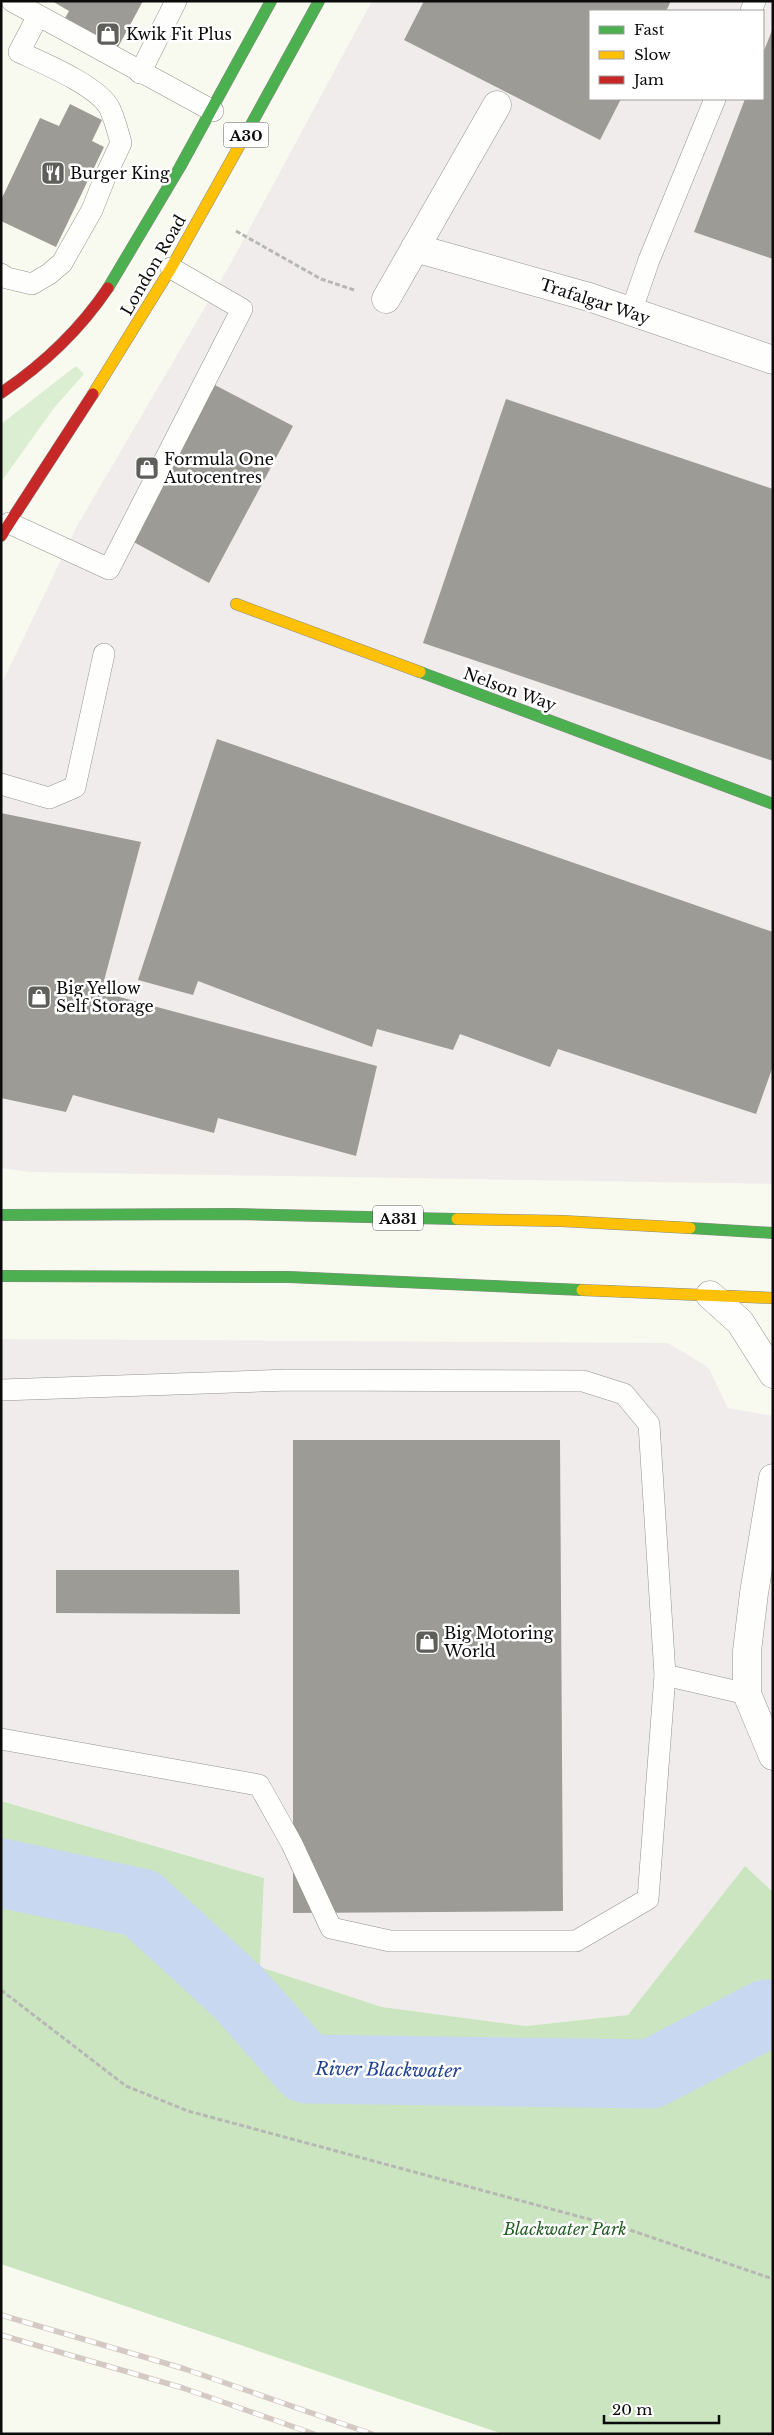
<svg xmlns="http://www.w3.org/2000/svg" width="774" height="2435" viewBox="0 0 774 2435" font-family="'Libre Baskerville',serif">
	<rect width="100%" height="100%" fill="#f8faef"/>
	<g fill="#f0eceb" fill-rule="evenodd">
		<path d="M372,1H773V1184L30,1172L1,1168V685L77,526L232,261ZM590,11H763V99H590Z"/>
		<polygon points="1,1339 668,1343 708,1367 728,1408 773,1416 773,1892 745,1866 628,2015 526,2026 382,2007 260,1967 264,1878 1,1801"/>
	</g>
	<polygon fill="#dbeed1" points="76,366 84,374 54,408 1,482 1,424"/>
	<polygon fill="#cae5bf" points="1,1801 264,1878 260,1967 382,2007 526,2026 628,2015 745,1866 773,1892 773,2434 503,2434 1,2264"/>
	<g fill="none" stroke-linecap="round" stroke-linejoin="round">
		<polyline stroke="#c8d8f0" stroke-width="69" points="1,1873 141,1903 238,1992 306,2069 651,2074 766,2014 773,2014"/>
	</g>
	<g fill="#9c9b95">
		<polygon points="52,1 143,1 117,49 64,20 69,11"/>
		<polygon points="424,1 671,1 666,11 590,11 590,99 621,99 600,140 404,40"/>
		<polygon points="773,28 773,259 694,232 745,99 763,99 763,53"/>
		<polygon points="70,104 102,120 92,141 104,147 56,247 1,221 1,200 40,118 59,126"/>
		<polygon points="213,384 293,426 209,583 130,540"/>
		<polygon points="506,399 773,489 773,761 423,643"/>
		<polygon points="217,739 773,932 773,1066 756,1114 558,1049 550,1067 460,1034 453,1050 377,1029 372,1047 198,981 193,995 138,980"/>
		<polygon points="1,813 141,842 101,992 377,1066 356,1156 218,1118 214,1133 73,1095 66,1112 1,1098"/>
		<polygon points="293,1440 560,1440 563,1911 293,1913"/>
		<polygon points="56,1570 239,1570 240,1614 56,1613"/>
	</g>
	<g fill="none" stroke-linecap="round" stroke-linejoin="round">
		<g stroke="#92938e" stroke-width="22">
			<g id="lane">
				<polyline points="12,1 213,111"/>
				<polyline points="751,11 755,1"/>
				<polyline points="140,73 176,1"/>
				<path d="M1,274L7,278L32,284L49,274L62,263L92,210L106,175L121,143C118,132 115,120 110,109C99,86 43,63 19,52L38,16"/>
				<polyline points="631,312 649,260 715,99"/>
				<polyline points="9,523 109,569 242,309 171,268"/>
				<polyline points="1,784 49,798 75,787 104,654"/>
				<polyline points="1,1390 289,1380 583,1381 624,1394 649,1424 665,1675 648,1899 576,1941 390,1941 331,1928 292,1844 259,1785 1,1739"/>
				<polyline points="665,1675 747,1694"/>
			</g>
		</g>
		<g stroke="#92938e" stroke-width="29">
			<g id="street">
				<polyline points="415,248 589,297 773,360"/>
				<polyline points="386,299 497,105"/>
				<polyline points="710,1295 740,1322 773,1374"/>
				<polyline points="773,1478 754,1593 747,1651 747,1694 773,1756"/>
			</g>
		</g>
		<g stroke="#888984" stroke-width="12">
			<g id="fast">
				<polyline points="247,132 319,1"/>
				<polyline points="108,288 180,167 271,1"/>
				<polyline points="420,672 773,804"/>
				<polyline points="1,1215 234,1214 457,1219"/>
				<polyline points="690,1228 773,1233"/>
				<polyline points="1,1276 289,1277 582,1290"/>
			</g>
		</g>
		<g stroke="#888984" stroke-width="12">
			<g id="slow">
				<polyline points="93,394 171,268 247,132"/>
				<polyline points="236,604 420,672"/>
				<polyline points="457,1219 562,1221 690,1228"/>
				<polyline points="582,1290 773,1298"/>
			</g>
		</g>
		<g stroke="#888984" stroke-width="12">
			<g id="jam">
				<path d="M1,393C44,364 79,331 108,288"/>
				<polyline points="1,536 93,394"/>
			</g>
		</g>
		<g stroke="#b7b7b5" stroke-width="3" stroke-dasharray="5 2.5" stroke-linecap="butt">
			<polyline points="236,231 321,279 354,290"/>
			<polyline points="1,1990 126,2086 188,2111 633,2231 773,2279"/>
		</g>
		<use href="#lane" stroke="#fefefd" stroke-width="21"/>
		<use href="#street" stroke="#fefefd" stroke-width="28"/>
		<use href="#fast" stroke="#4caf50" stroke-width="11"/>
		<use href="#slow" stroke="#ffc107" stroke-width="11"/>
		<use href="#jam" stroke="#c62828" stroke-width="11"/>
		<g stroke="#d5c9c4" stroke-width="5.5">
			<g id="rail">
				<polyline points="1,2315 185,2369 372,2434"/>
				<polyline points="1,2335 183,2388 314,2434"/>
			</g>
		</g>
		<use href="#rail" stroke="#fff" stroke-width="4" stroke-dasharray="11" stroke-linecap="butt"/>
	</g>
	<defs>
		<g id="shop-square" transform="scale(1.25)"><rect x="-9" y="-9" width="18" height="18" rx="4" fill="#5e5f5b" stroke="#fff"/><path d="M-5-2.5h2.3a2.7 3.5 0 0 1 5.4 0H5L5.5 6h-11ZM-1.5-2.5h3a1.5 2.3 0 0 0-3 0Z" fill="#fff"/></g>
		<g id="restaurant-square" transform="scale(1.25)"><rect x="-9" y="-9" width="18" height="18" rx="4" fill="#5e5f5b" stroke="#fff"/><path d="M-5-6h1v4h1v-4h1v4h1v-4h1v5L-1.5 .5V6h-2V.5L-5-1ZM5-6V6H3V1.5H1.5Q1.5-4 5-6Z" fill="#fff"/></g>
	</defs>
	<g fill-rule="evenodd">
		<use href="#shop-square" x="108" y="34"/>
		<use href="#restaurant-square" x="53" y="173"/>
		<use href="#shop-square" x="147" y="468"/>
		<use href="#shop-square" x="39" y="997"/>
		<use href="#shop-square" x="427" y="1642"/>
	</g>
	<g text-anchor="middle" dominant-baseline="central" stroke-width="5" stroke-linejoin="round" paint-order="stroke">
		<g fill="#fff" stroke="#545454" stroke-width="1">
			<rect x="223.5" y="122.5" width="45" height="25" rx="4"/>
			<rect x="373" y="1205.5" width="50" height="25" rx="4"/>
		</g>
		<g font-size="15" font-weight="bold" fill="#0b0b0b">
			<text x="246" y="135">A30</text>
			<text x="398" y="1218">A331</text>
		</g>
		<g font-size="16" fill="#0b0b0b" stroke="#fff" text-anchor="start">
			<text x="126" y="34">Kwik Fit Plus</text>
			<text x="70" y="173">Burger King</text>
			<text x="164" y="459">Formula One<tspan x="164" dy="18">Autocentres</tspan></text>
			<text x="56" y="988">Big Yellow<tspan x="56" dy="18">Self Storage</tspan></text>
			<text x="444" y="1633">Big Motoring<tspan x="444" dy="18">World</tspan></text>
		</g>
		<g font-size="16" fill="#0b0b0b" stroke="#fff">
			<text transform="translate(153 265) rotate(-60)">London Road</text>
			<text transform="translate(595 301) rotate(18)">Trafalgar Way</text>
			<text transform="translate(510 689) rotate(20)">Nelson Way</text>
		</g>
		<g font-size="16" font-style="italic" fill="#215e24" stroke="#fff">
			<text x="565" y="2229">Blackwater Park</text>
		</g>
		<g font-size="18" font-style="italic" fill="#1f4293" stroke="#fff">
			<text transform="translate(388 2070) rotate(1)">River Blackwater</text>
		</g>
	</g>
	<rect width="774" height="2435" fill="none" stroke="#0b0b0b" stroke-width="5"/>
	<rect x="589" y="10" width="175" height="90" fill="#ffffff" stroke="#9d9d9d"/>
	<rect x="599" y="26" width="25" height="8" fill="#4caf50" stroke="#9d9d9d"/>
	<text x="634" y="35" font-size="15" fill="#0b0b0b">Fast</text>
	<rect x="599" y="51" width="25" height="8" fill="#ffc107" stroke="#9d9d9d"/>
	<text x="634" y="60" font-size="15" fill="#0b0b0b">Slow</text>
	<rect x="599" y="76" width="25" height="8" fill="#c62828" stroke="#9d9d9d"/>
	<text x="634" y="85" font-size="15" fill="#0b0b0b">Jam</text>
	<path d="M604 2415v8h115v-8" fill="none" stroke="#0b0b0b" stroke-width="2.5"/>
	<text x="612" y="2415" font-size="15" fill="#0b0b0b" stroke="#ffffff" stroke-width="4" paint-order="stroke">20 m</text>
</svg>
